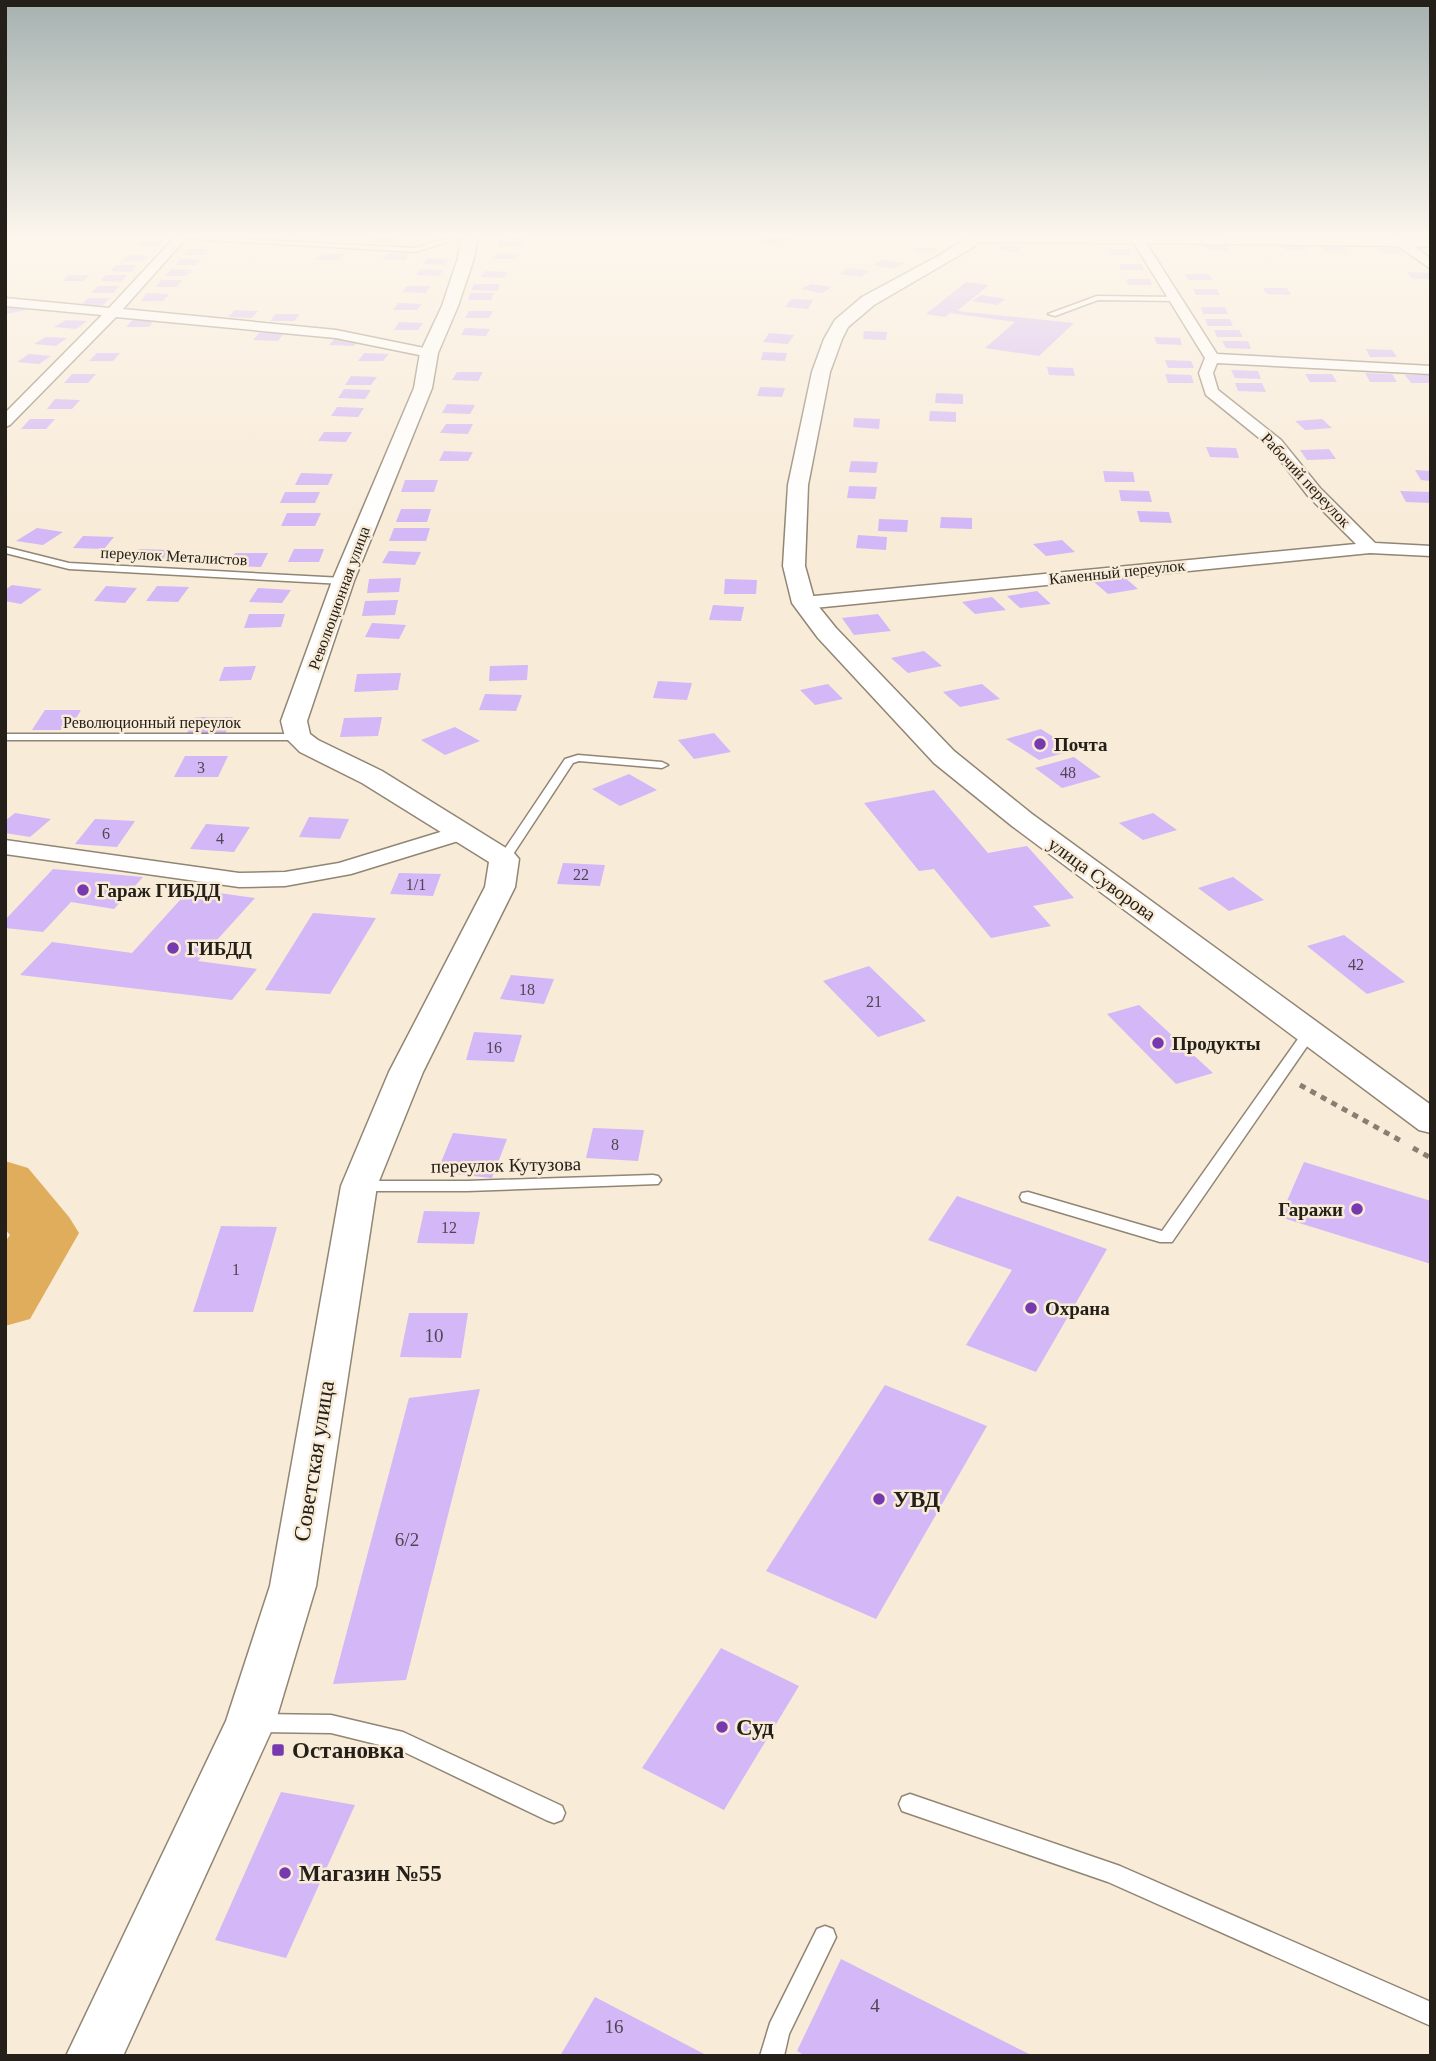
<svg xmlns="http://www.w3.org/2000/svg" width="1436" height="2061" viewBox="0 0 1436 2061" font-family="'Times New Roman',serif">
	<rect width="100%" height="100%" fill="#f8ebd8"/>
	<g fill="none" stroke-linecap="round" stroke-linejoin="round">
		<polygon fill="#e0ad5d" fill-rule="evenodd" points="5,1161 28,1168 69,1217 79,1233 30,1319 5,1326 5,1242 10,1235 5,1229"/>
	</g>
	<g fill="#d3b7f6">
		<polygon points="302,235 322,235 318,241 298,241"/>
		<polygon points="769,236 790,239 779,246 758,242"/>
		<polygon points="375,237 396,238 392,243 370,243"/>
		<polygon points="521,239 522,246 498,247 498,240"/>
		<polygon points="143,240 163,240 157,247 137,246"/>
		<polygon points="1002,244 1022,247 1016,252 996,250"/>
		<polygon points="1205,245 1228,246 1230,251 1208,251"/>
		<polygon points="1281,245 1304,245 1307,251 1285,250"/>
		<polygon points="916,247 937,249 933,254 911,252"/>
		<polygon points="1322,247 1344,247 1349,253 1326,252"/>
		<polygon points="1377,248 1398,248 1405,254 1384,254"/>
		<polygon points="189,249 210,249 205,255 184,255"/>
		<polygon points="1107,249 1129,250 1131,255 1109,255"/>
		<polygon points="387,253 409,254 405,260 382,259"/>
		<polygon points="497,253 519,254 515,259 493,259"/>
		<polygon points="322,254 344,254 338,260 316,260"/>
		<polygon points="129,255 149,255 143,261 122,261"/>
		<polygon points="427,258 449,259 445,265 422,264"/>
		<polygon points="181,259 202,259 196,265 175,265"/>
		<polygon points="883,260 904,263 893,269 873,265"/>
		<polygon points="1119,264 1142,264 1144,270 1121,270"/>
		<polygon points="116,265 137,265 131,272 110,271"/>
		<polygon points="848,268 870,271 861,277 839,274"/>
		<polygon points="171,269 192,270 186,276 165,276"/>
		<polygon points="420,269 443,270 439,276 416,275"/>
		<polygon points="485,271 508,272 504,278 481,277"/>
		<polygon points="1407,272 1429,273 1431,279 1413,279"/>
		<polygon points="1185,274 1209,274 1212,280 1188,280"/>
		<polygon points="69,275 90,275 83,281 62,281"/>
		<polygon points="106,275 127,275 121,282 100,281"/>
		<polygon points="1126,279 1150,279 1152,285 1128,285"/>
		<polygon points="161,280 183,280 177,287 155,287"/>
		<polygon points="966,282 989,285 957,311 1074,323 1039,356 985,348 1015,322 950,313 945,317 926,314"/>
		<polygon points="474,284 500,284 498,291 471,290"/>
		<polygon points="811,284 832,287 822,293 801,289"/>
		<polygon points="98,286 120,286 113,293 91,293"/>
		<polygon points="407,286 430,286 426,293 402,292"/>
		<polygon points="1263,288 1287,288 1291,295 1267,294"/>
		<polygon points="1193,289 1217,289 1220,295 1196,295"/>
		<polygon points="147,293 169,294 163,301 141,301"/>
		<polygon points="470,293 494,293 491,300 468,300"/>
		<polygon points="982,295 1006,299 997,305 972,301"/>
		<polygon points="88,298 110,298 103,305 81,305"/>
		<polygon points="791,299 813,300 808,309 785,307"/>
		<polygon points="398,303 422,304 417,310 393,310"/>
		<polygon points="10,306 27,310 5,314 5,307"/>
		<polygon points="1201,307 1225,307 1228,314 1203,314"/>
		<polygon points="235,310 258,311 252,318 228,317"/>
		<polygon points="469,311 493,311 489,318 465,318"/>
		<polygon points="276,314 300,314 294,321 270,321"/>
		<polygon points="133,319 155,319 149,327 126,327"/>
		<polygon points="1205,319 1230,319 1233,326 1208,326"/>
		<polygon points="66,320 87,321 76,329 54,327"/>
		<polygon points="399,322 423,323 418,330 394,330"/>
		<polygon points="465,328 490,329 486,336 461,335"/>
		<polygon points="1214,330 1239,330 1243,337 1217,337"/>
		<polygon points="864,331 887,332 886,340 863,339"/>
		<polygon points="259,333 284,333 278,341 253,340"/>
		<polygon points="769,333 794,335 788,344 763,342"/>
		<polygon points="46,337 67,338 56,346 34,344"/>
		<polygon points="1154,337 1180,338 1182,345 1157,344"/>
		<polygon points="335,338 359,339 354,346 329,345"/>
		<polygon points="1222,341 1248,341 1251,349 1226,348"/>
		<polygon points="1366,349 1392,350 1397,357 1370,357"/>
		<polygon points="763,352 787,353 785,361 761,360"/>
		<polygon points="97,353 120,353 113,361 89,361"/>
		<polygon points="364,353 389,354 383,361 358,361"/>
		<polygon points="29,354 51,356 39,364 17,362"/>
		<polygon points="1165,360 1191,361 1194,368 1168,368"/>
		<polygon points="1047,367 1073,368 1075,376 1049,375"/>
		<polygon points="1231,370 1258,371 1261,379 1235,378"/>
		<polygon points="457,372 483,372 478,381 452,380"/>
		<polygon points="1365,373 1392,374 1397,382 1370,382"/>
		<polygon points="72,374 96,374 88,383 64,383"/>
		<polygon points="1165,374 1191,375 1194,383 1168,383"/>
		<polygon points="1305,374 1332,374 1337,382 1310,382"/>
		<polygon points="1405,375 1431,375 1431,383 1411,383"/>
		<polygon points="351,376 377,377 371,385 345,385"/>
		<polygon points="1235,383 1262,383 1266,392 1238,391"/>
		<polygon points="760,387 785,388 782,397 757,396"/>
		<polygon points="344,389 371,390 365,399 338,398"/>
		<polygon points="936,393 963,394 963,404 935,403"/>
		<polygon points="55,399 80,400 72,409 47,409"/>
		<polygon points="447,404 475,405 470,414 442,413"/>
		<polygon points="337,407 364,408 358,417 331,416"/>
		<polygon points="930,411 956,412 956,422 929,421"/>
		<polygon points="854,418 880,419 879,429 853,427"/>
		<polygon points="30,419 55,419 46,429 21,429"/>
		<polygon points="1322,419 1332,428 1305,430 1295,421"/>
		<polygon points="446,424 473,424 468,434 440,433"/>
		<polygon points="324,432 352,432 346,442 318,441"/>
		<polygon points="1206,447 1236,448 1239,458 1210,457"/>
		<polygon points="1329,449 1336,459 1307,460 1300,450"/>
		<polygon points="444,451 473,452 468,461 439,461"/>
		<polygon points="851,461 878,462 876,473 849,472"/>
		<polygon points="1415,470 1431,471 1431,481 1421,480"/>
		<polygon points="1103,471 1133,472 1135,482 1105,482"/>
		<polygon points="301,473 333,474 328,485 295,485"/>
		<polygon points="405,480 438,480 434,492 401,492"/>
		<polygon points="849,486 877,487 875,499 847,498"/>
		<polygon points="1119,490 1149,491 1152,502 1121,501"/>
		<polygon points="1400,491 1431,492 1431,503 1406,502"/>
		<polygon points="285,492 320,492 315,503 280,503"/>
		<polygon points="401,509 431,509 427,522 396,522"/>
		<polygon points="1137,511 1169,512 1172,523 1140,522"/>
		<polygon points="287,513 321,513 315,526 281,526"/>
		<polygon points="941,517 972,518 972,529 940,528"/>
		<polygon points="879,519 908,520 907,532 878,531"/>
		<polygon points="37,528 63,532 43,545 16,541"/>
		<polygon points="394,528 430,528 426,541 389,541"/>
		<polygon points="858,535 887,537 886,550 856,548"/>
		<polygon points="83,536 114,537 104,549 73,548"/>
		<polygon points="1062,540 1075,552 1046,556 1033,544"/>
		<polygon points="139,549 170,550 160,562 129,561"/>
		<polygon points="294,549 324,549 319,562 288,562"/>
		<polygon points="389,551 421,552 415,565 382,563"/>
		<polygon points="235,553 268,553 261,567 228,566"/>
		<polygon points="1124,577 1138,589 1108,594 1094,582"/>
		<polygon points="401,578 399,592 367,593 369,579"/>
		<polygon points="725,579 757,580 756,594 724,594"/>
		<polygon points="12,585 42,589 21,604 5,601 5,590"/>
		<polygon points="106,586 137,588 125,603 94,601"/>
		<polygon points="157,586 189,587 178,602 146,601"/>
		<polygon points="258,588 291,590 282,603 249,602"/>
		<polygon points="1037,591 1051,604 1020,608 1007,596"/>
		<polygon points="992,597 1006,610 975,614 962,602"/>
		<polygon points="398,600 395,615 362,616 365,601"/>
		<polygon points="713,605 744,607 741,621 709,620"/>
		<polygon points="249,614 285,614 281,627 244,628"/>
		<polygon points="878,614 891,631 854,635 842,618"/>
		<polygon points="372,623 406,625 399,639 365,637"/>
		<polygon points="924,651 942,666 908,673 891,658"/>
		<polygon points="528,665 527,680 489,681 490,666"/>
		<polygon points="256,666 251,680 219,681 224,667"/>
		<polygon points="401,673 398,690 354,692 357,674"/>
		<polygon points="658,681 692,683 687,700 653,698"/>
		<polygon points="828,684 843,699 815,705 800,690"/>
		<polygon points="982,684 1000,699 960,707 943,692"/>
		<polygon points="485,694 522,695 516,711 479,710"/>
		<polygon points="45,710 81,710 69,730 32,730"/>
		<polygon points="195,717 233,717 224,736 186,735"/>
		<polygon points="382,717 378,736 340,737 344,718"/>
		<polygon points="455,727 480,741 445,755 421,740"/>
		<polygon points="1041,729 1074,750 1039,760 1006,739"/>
		<polygon points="714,733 731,752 694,759 678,740"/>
		<polygon points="185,756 228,756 218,777 174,777"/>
		<polygon points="1074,757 1101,777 1062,788 1035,768"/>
		<polygon points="629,774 657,790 620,806 592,789"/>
		<polygon points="934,790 988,853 1027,846 1074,898 1033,906 1051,926 991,938 934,869 919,871 864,803"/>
		<polygon points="15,813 51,819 30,837 5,833 5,821"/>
		<polygon points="1153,813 1177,830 1143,840 1119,823"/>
		<polygon points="309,817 349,819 340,839 299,837"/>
		<polygon points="95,819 135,821 117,847 75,844"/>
		<polygon points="206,824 250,827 234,852 190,849"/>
		<polygon points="563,863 605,865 600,886 557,884"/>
		<polygon points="53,869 143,877 114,909 71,902 43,932 5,928 5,920"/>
		<polygon points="399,873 441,874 433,896 390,894"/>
		<polygon points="1233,877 1264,900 1229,911 1198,888"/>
		<polygon points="190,889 255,898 198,961 257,969 232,1000 20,975 52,942 132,953"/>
		<polygon points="313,913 376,918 330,994 265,990"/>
		<polygon points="1344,935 1405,982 1367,994 1307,946"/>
		<polygon points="869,966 926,1021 878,1037 823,981"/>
		<polygon points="511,975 554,979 544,1004 500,999"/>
		<polygon points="1139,1005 1213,1073 1176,1084 1107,1014"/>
		<polygon points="474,1032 522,1035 514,1062 466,1060"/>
		<polygon points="593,1128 644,1130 638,1161 586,1158"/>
		<polygon points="453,1133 507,1139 492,1178 437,1172"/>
		<polygon points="1304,1162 1431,1201 1431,1264 1280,1217"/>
		<polygon points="957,1196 1107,1249 1036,1372 966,1345 1012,1270 928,1240"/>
		<polygon points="424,1211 480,1212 474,1244 417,1243"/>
		<polygon points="221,1226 277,1227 253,1312 193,1312"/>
		<polygon points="409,1313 468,1313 461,1358 400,1357"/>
		<polygon points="885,1385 987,1426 876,1619 766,1571"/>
		<polygon points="480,1389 406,1680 333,1684 409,1398"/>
		<polygon points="721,1648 799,1686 724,1810 642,1768"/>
		<polygon points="281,1792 355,1805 286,1958 215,1940"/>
		<polygon points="841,1959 1033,2056 806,2056 797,2051"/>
		<polygon points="595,1997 708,2056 560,2056"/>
	</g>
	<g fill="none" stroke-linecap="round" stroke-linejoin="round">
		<g stroke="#918574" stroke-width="3">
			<g id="service">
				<polygon points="457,235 466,235 416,252 177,238 180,236 416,248"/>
				<polygon points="1097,296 1176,297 1179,299 1176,301 1098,300 1055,316 1048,314"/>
				<polygon points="5,547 69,563 343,578 348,581 343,584 69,569 5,553"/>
				<polygon points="5,734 298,734 304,737 298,740 5,740"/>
				<polygon points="578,755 662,762 668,765 662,768 579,761 573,763 508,862 500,862 498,859 565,759"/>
				<polygon points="1310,1028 1317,1032 1172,1242 1160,1242 1022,1201 1020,1197 1022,1193 1028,1192 1162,1231 1305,1029"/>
				<polygon points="653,1175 658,1176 661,1180 658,1184 467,1191 360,1191 355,1190 352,1186 355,1182 360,1181 467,1181"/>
				<polygon points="259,1714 331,1715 403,1732 562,1806 565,1813 562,1820 554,1823 546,1820 400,1750 331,1733 259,1732 252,1729 249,1723 252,1717"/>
				<polygon points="910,1794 1120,1866 1431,2002 1431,2026 1108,1882 902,1811 899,1804 902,1797"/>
				<polygon points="825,1926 833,1929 836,1937 789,2034 784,2056 760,2056 770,2023 817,1929"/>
			</g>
		</g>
		<g stroke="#918574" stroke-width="3">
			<g id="minor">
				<polygon points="177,235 189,235 123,309 336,330 429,349 436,353 429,357 336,338 116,317 10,425 5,427 5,413 102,315 5,306 5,298 109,308"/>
				<polygon points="970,235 1390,239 1396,235 1404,239 1431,239 1431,247 1414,246 1431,259 1431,269 1398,246 1146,243 1217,354 1431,366 1431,374 1217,363 1213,373 1218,390 1281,440 1320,488 1375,543 1431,546 1431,556 1370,553 804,609 797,607 795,603 797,599 804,597 1356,544 1308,496 1269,446 1206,395 1199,373 1205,358 1134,243 974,242 968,238"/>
				<polygon points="460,826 468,828 471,833 468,838 351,874 285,886 239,887 5,854 5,840 239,873 285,872 339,863"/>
			</g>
		</g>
		<g stroke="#918574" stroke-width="3">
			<g id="tertiary">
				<polygon points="462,235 478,235 474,258 458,306 438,353 432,388 354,581 307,721 310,734 318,740 382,771 514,853 519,859 515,887 423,1072 377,1186 316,1586 275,1723 123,2056 66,2056 226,1721 270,1586 341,1186 389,1072 485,887 489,862 362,783 300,752 285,737 281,721 332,581 414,388 420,353 442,306 458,258"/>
				<polygon points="967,235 982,235 975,246 874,305 848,327 842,339 830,372 808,485 805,566 815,602 836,628 954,751 1032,814 1431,1105 1431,1133 1419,1130 1012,826 934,763 818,638 792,603 783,566 788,485 812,372 824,339 835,320 862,297 940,255 964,240"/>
			</g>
		</g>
		<g stroke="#877f72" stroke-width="5" stroke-dasharray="6 6" stroke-linecap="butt">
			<polyline points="1300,1085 1403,1142"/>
			<polyline points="1413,1148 1431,1158"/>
		</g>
		<use href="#service" fill="#fff" fill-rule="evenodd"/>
		<use href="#minor" fill="#fff" fill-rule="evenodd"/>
		<use href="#tertiary" fill="#fff" fill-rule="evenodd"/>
	</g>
	<linearGradient id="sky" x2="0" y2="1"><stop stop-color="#a5b1b0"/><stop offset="0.45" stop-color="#fcf6ed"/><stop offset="1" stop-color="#fcf6ed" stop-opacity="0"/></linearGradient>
	<rect width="1436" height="523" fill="url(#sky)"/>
	<g fill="#7739ae" stroke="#f8ebd8" stroke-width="2.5">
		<circle cx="1040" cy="744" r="7"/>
		<circle cx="83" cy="890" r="7"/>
		<circle cx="173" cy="948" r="7"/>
		<circle cx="1158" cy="1043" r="7"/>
		<circle cx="1357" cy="1209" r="7"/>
		<circle cx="1031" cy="1308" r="7"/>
		<circle cx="879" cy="1499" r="7"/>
		<circle cx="722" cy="1727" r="7"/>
		<rect x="271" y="1743" width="14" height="14" rx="3.5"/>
		<circle cx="285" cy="1873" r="7"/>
	</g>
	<g text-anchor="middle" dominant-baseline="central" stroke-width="5" stroke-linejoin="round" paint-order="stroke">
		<g font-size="16" fill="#242019" stroke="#f8ebd8">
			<text transform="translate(1306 480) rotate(47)">Рабочий переулок</text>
			<text transform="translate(174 556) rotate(3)">переулок Металистов</text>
			<text transform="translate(1117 572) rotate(-6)">Каменный переулок</text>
			<text transform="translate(339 598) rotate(-70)">Революционная улица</text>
			<text x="152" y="722">Революционный переулок</text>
		</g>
		<g font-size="16" fill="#504650">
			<text x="201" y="767">3</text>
			<text x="1068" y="772">48</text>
			<text x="106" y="833">6</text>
			<text x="220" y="838">4</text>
			<text x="581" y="874">22</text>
			<text x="416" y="884">1/1</text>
			<text x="1356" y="964">42</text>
			<text x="527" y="989">18</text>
			<text x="874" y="1001">21</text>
			<text x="494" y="1047">16</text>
			<text x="615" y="1144">8</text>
			<text x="449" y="1227">12</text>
			<text x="236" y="1269">1</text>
		</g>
		<g font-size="19" font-weight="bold" fill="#242019" stroke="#f8ebd8" text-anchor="start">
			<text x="1054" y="744">Почта</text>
			<text x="97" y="890">Гараж ГИБДД</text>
			<text x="187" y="948">ГИБДД</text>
			<text x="1172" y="1043">Продукты</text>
			<text x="1343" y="1209" text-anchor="end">Гаражи</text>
			<text x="1045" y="1308">Охрана</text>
		</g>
		<g font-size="19" fill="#242019" stroke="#f8ebd8">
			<text transform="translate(1102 879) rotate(36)">улица Суворова</text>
			<text transform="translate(506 1165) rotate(-1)">переулок Кутузова</text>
		</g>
		<g font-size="19" fill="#504650">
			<text x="434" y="1335">10</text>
			<text x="407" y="1539">6/2</text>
			<text x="875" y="2005">4</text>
			<text x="614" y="2026">16</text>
		</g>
		<g font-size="23" fill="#242019" stroke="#f8ebd8">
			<text transform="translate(314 1461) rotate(-81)">Советская улица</text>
		</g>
		<g font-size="23" font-weight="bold" fill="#242019" stroke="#f8ebd8" text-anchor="start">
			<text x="893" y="1499">УВД</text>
			<text x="736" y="1727">Суд</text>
			<text x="292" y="1750">Остановка</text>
			<text x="299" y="1873">Магазин №55</text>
		</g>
	</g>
	<rect width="1436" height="2061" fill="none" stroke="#242019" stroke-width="14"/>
</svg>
